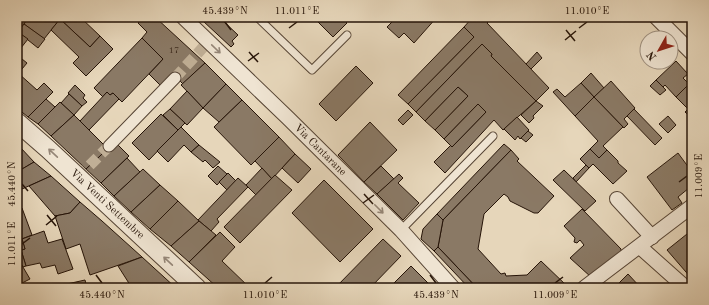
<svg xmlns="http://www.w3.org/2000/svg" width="709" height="305" viewBox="0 0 709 305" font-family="'Old Standard TT',serif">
	<rect width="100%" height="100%" fill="#e6d6ba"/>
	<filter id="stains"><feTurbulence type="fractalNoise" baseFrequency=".005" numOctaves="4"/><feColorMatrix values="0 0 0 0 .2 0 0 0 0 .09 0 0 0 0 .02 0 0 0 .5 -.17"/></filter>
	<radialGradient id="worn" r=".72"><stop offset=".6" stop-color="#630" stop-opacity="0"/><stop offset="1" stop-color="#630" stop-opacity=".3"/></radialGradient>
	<g fill="#8a7965" stroke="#261408">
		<polygon points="17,17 29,17 17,33"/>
		<polygon points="29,17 58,17 60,19 44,39 24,24"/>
		<polygon points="64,17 80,17 100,36 90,47 61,20"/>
		<polygon points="143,17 155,17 205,63 183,84 176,77 164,89 149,74 163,59 142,38 147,32 138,23"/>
		<polygon points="204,17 219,17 238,35 232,41 234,44 231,47 203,21 206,19"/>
		<polygon points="313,17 341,17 347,23 333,37"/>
		<polygon points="388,17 437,17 414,43 404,33 399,38 387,27 392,22"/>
		<polygon points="473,17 487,17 490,20 487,23 549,88 536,101 491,56 492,54 482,44 416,112 408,104 474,37 464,27"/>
		<polygon points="60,19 90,47 100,36 113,49 86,76 73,63 79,57 51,30"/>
		<polygon points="24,24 45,39 38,48 18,32"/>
		<polygon points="464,27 474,37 408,104 398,95"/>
		<polygon points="18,32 28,39 17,53 17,33"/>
		<polygon points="142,38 163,59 122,102 113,93 110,95 107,92 103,97 94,88"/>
		<polygon points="482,44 492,54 491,56 536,101 503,130 494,120 445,173 434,162 451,145 452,147 486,112 478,104 444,139 435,130 468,96 458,87 425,121 416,112"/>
		<polygon points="537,52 542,58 531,69 526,64"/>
		<polygon points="17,55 27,63 17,75"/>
		<polygon points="676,61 688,74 683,78 689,84 676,97 665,85 663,87 656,80"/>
		<polygon points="205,63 226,84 203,108 181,85"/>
		<polygon points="356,66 373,83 336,121 319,104"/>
		<polygon points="18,73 37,90 44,83 53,92 28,117 17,108"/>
		<polygon points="591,73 604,88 594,97 581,83"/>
		<polygon points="656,80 666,90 660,95 650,86"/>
		<polygon points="611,81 635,108 624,119 628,124 624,128 594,97"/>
		<polygon points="581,83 594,97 575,116 553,92 557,89 565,97"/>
		<polygon points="226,84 242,100 219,122 203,108"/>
		<polygon points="689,84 692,87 692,119 685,112 688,109 676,97"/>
		<polygon points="75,85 85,95 83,98 87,102 82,106 68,93"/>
		<polygon points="458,87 468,96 435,130 425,121"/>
		<polygon points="187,91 203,108 187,125 170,109"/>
		<polygon points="107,92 110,95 113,93 119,99 89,130 80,121"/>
		<polygon points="69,94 82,106 74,115 61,103"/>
		<polygon points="594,97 623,127 603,146 607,150 599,158 590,149 598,141 575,116"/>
		<polygon points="46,99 55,107 38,124 28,117"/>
		<polygon points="242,100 279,137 251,165 214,127"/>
		<polygon points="536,101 543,106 533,116 534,118 529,123 521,115"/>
		<polygon points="60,102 74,115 51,136 38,124"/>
		<polygon points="478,104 486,112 452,147 444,139"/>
		<polygon points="170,109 185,123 178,130 163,115"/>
		<polygon points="634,109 662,138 655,145 627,116"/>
		<polygon points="408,110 413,115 403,125 398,120"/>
		<polygon points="161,114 178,130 149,160 132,143"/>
		<polygon points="74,115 108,149 86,169 51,136"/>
		<polygon points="668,116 676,125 668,133 659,124"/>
		<polygon points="517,117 529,130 520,139 518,136 515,140 504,129"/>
		<polygon points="370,122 397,150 364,182 338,155"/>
		<polygon points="181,127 199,145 191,152 184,145 168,162 157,151"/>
		<polygon points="528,131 533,135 526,142 521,138"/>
		<polygon points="279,137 295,154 272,179 255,161"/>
		<polygon points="115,142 129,156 101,183 86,169"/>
		<polygon points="504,144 511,150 443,220 437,214"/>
		<polygon points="199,145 220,162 213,168 205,160 203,162 191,152"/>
		<polygon points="20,147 34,162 17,172 17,149"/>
		<polygon points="590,149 599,158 607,150 618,161 618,163 627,171 613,184 593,164 589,168 580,159"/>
		<polygon points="511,150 519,159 517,161 554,196 538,213 534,213 510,201 508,197 504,194 484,214 478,249 501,274 505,273 506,276 527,275 541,261 567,286 565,288 477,288 438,247 443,220"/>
		<polygon points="678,153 692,172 692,192 689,188 678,197 682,203 672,210 647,177"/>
		<polygon points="295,154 311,169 298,183 282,168"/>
		<polygon points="127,158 140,172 114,196 101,183"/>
		<polygon points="34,162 51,176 22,189 17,180 17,172"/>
		<polygon points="586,165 589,168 576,182 573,178"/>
		<polygon points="218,166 227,174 217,185 208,176"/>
		<polygon points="381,166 394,179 377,194 364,182"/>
		<polygon points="262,168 272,179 256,195 246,185"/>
		<polygon points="143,169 160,185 131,212 114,196"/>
		<polygon points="564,170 596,201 585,211 553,180"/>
		<polygon points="228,173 236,181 227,190 219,182"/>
		<polygon points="399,174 403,178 398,183 419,203 403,220 377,194"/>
		<polygon points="275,175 292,190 240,243 224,227"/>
		<polygon points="51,176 80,202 70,213 55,216 29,186"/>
		<polygon points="238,178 248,187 217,219 219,222 211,231 198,220"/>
		<polygon points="324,180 373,229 340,262 292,213"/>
		<polygon points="160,185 178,201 150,229 131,212"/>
		<polygon points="178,201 199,221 171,246 150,229"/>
		<polygon points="80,202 102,221 142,257 90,275 80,244 66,249 55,216 70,213"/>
		<polygon points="22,208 32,235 19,240 20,253 17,255 17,209"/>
		<polygon points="582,209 621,249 621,256 591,277 570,258 584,245 580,240 577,243 574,242 575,238 564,226"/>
		<polygon points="437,214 443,220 438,247 434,251 421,239 423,229"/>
		<polygon points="199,221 216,235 189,262 171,246"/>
		<polygon points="692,230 692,279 667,250"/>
		<polygon points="44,231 48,243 62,239 73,269 58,274 55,265 42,268 40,263 26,266 21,250 25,249 22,239"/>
		<polygon points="220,232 235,247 222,261 250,288 218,288 189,262"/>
		<polygon points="22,239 25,249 21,250 26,266 23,267 20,262 17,264 17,255 20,253 19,240"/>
		<polygon points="383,239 401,256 370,288 335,288"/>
		<polygon points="438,247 477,288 469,288 434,251"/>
		<polygon points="142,257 176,288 132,288 118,266"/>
		<polygon points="20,262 30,279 22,283 23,287 17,288 17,264"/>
		<polygon points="411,266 433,288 389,288"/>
		<polygon points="628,274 641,288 614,288"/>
		<polygon points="85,280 87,288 68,288 67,284"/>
	</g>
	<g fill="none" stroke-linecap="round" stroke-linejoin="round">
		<g stroke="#c0af96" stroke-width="11" stroke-dasharray="11 5.5" stroke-linecap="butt">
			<polyline points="175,78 208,42"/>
			<polyline points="78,177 109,146"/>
		</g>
		<g stroke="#564434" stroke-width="9">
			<g id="service">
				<polyline points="257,17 312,70 347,35"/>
				<polyline points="401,230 493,136"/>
			</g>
		</g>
		<g stroke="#564434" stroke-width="13">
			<polyline id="pedestrian" points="109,146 175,78"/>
		</g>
		<g stroke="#564434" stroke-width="16">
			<g id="minor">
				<path id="s1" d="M183,17L288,118L401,230L453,288"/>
				<polyline points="656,17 692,53"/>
				<polyline points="617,199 652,237"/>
				<polyline points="640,247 686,288"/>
				<polyline points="584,288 692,206"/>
			</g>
		</g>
		<g stroke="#564434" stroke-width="20">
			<g id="tertiary">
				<path id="s2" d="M17,122L48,149L197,288"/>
			</g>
		</g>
		<use href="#service" stroke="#efe4d2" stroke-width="7"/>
		<use href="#pedestrian" stroke="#efe4d2" stroke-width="11"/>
		<use href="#minor" stroke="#efe4d2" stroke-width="14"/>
		<use href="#tertiary" stroke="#efe4d2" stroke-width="18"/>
	</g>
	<defs><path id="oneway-shaft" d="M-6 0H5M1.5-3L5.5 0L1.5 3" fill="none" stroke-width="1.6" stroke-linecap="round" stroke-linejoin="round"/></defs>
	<g stroke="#958677">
		<use href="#oneway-shaft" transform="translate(216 49) rotate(44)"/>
		<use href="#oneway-shaft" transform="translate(53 153) rotate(-137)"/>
		<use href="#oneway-shaft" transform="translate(379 209) rotate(45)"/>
		<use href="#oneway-shaft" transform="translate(168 261) rotate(-137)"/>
	</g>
	<path fill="none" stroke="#261408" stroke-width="1.5" d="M225,22L231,30M289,28L297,22M579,28L587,22M566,30L575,41M565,40L576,31M249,52L258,62M248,61L259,53M679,182L687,176M22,184L28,191M364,194L373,204M363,203L374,195M47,215L56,226M46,225L57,216M22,244L30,238M96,275L102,283M430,275L436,283M265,283L272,277M555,283L563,277"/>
	<g text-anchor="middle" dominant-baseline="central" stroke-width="3" stroke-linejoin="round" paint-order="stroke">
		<g font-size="9" fill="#3f2d1f">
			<text x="174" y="50">17</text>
		</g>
		<g font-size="11" fill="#261408" stroke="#efe4d2">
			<text stroke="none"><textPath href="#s1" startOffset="191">Via Cantarane</textPath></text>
			<text stroke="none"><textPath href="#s2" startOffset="122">Via Venti Settembre</textPath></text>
		</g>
	</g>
	<rect width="709" height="305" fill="none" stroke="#e6d6ba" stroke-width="44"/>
	<g transform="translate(659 50) rotate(231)"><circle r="19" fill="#efe4d2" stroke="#9f9181"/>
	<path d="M0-3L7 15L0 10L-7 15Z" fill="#8f2418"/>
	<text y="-6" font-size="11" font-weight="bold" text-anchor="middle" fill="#261408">N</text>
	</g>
	<rect x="22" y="22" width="665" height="261" fill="none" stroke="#261408" stroke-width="1.5"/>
	<g font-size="10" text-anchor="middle" fill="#261408">
		<text x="225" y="14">45.439°N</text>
		<text x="297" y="14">11.011°E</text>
		<text x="587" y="14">11.010°E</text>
		<text transform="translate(698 176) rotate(-90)" y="4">11.009°E</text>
		<text transform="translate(11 184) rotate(-90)" y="4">45.440°N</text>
		<text transform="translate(11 244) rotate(-90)" y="4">11.011°E</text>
		<text x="102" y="298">45.440°N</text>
		<text x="265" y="298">11.010°E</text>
		<text x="436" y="298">45.439°N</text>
		<text x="555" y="298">11.009°E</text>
	</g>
	<rect width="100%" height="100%" filter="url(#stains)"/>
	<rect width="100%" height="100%" fill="url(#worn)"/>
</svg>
